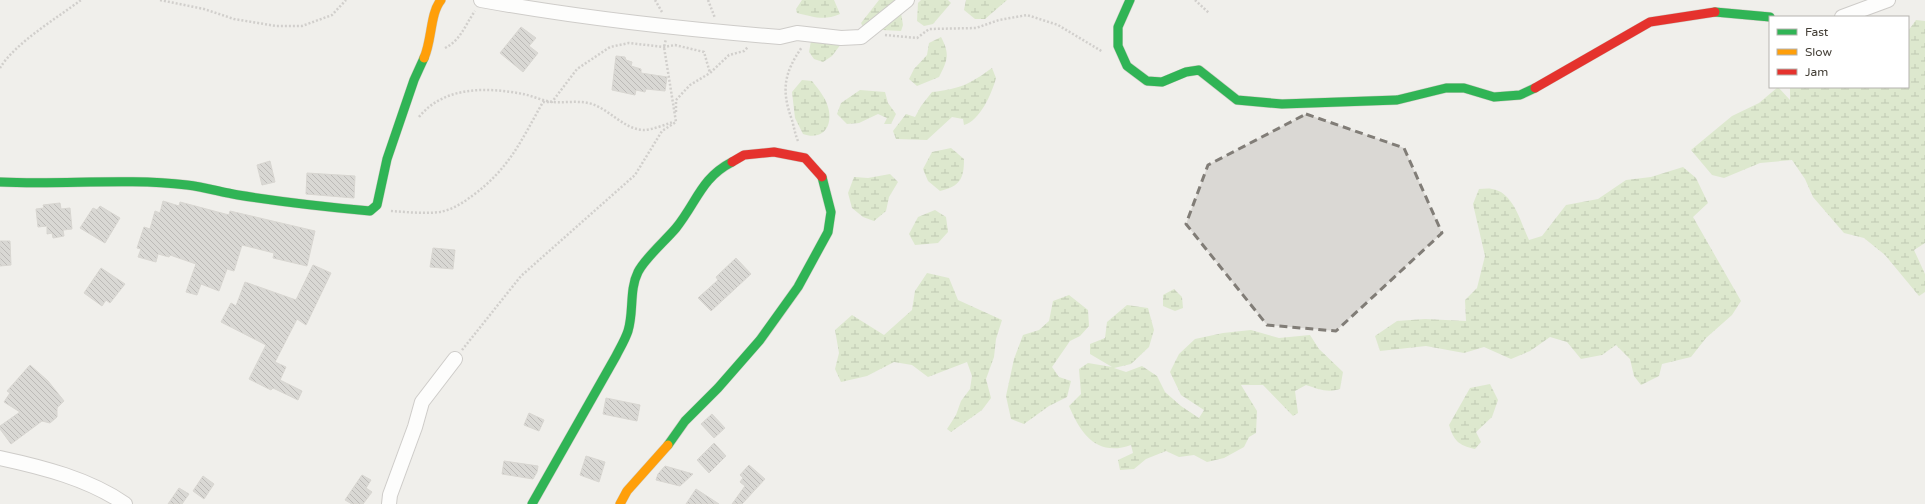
<svg xmlns="http://www.w3.org/2000/svg" width="1925" height="504" viewBox="0 0 1925 504" font-family="'Varela Round',sans-serif">
	<defs>
		<pattern id="wetland-marsh" width="20" height="14" patternUnits="userSpaceOnUse"><rect width="20" height="14" fill="#dde8ce"/><path d="M1 5h8M5 5V1M11 12h8M15 12V8" fill="none" stroke="#bfc8b2"/></pattern>
		<pattern id="building-back-hatch" width="6" height="6" patternUnits="userSpaceOnUse"><rect width="6" height="6" fill="#d9d8d4"/><path d="M-1 5l2 2M0 0l6 6M5-1l2 2" fill="none" stroke="#bcbab7"/></pattern>
	</defs>
	<rect width="100%" height="100%" fill="#f0efeb"/>
	<g fill="url(#wetland-marsh)">
		<path d="M802,0H834L840,14C824,21 814,17 797,13L796,9Z"/>
		<polygon points="879,0 910,0 900,7 903,25 901,31 864,29 861,23"/>
		<polygon points="921,0 948,0 951,3 933,24 924,26 917,21 918,3"/>
		<polygon points="966,0 1007,0 985,19 975,19 964,10"/>
		<polygon points="1916,20 1925,21 1925,243 1914,250 1925,274 1925,292 1919,296 1885,255 1864,238 1844,233 1813,197 1805,179 1792,160 1760,163 1724,178 1712,175 1691,150 1732,116 1759,103 1778,87 1790,100 1790,87 1908,87 1908,31"/>
		<path d="M941,37C950,54 948,60 939,77L917,86L909,79L914,69L927,55L929,43Z"/>
		<polygon points="844,40 832,56 823,62 814,59 809,52 811,41"/>
		<path d="M992,68L996,78C992,93 980,121 964,125L963,119L952,117L927,140L896,139L893,131L906,114L915,117L921,106L932,92C960,89 970,84 992,68Z"/>
		<path d="M802,80L812,81C819,90 827,99 829,111C832,130 820,140 803,134L795,118L792,92Z"/>
		<polygon points="860,90 885,92 888,103 896,114 891,124 884,124 887,118 878,114 859,123 847,124 837,114 841,103"/>
		<path d="M951,148L964,159C964,179 960,186 940,191L928,181L923,169L932,152Z"/>
		<path d="M1683,167L1696,178L1708,203L1693,217L1741,301L1732,315L1706,338L1691,357L1662,364L1659,376L1641,385L1634,376L1630,359L1616,345L1602,355L1581,359L1567,342L1550,337L1530,351L1511,359L1484,347L1464,353L1426,346L1380,351L1375,336L1397,321L1425,319L1466,321L1465,300L1477,288L1485,256L1473,204L1479,189C1483,189 1488,188 1492,189C1514,192 1521,224 1529,240L1542,236L1566,205L1598,199L1626,180L1651,177Z"/>
		<polygon points="890,174 898,182 889,197 886,211 874,221 863,217 852,208 848,193 854,177 868,178"/>
		<polygon points="935,210 946,217 948,232 938,243 915,245 909,234 918,217"/>
		<polygon points="927,273 949,278 958,300 1002,320 996,339 994,357 986,379 991,398 982,410 951,432 947,429 956,415 961,401 970,389 972,376 967,362 928,377 912,365 894,362 867,376 841,382 835,369 839,353 835,330 852,315 884,335 912,310 915,291"/>
		<polygon points="1174,289 1182,297 1183,308 1175,311 1163,306 1163,295"/>
		<polygon points="1069,295 1088,310 1089,326 1080,336 1070,341 1052,367 1059,377 1071,381 1067,397 1049,406 1024,424 1011,419 1006,396 1014,359 1023,335 1039,330 1049,321 1053,301"/>
		<path d="M1127,305L1148,308L1154,330L1149,347L1131,364L1114,368L1126,372L1142,366L1157,376L1165,392L1181,406L1199,418L1204,410L1181,395L1170,372L1179,354L1195,339L1223,333L1251,330L1279,338L1310,335L1319,349L1343,372L1340,389C1327,393 1318,389 1306,385L1295,391L1298,413L1293,416L1263,385H1241L1257,411L1256,433L1249,437L1244,447L1224,458L1207,462L1194,455L1179,457L1166,451L1146,459L1134,469L1120,470L1118,460L1133,453L1131,445C1098,457 1081,435 1069,406L1081,394L1079,369L1088,363L1112,367L1090,354V344L1105,338L1107,322Z"/>
		<path d="M1490,384L1498,400L1492,417L1476,432L1481,442L1475,449C1458,445 1454,441 1449,425L1470,388Z"/>
	</g>
	<g fill="url(#building-back-hatch)" stroke="#d8d6d1">
		<polygon points="521,27 536,38 529,46 538,53 523,72 500,53"/>
		<polygon points="616,56 625,57 626,60 632,62 631,66 641,69 641,73 667,77 665,91 646,89 645,92 636,90 635,95 612,90"/>
		<polygon points="270,161 275,182 262,185 257,165"/>
		<polygon points="307,173 355,176 354,198 306,194"/>
		<polygon points="163,201 179,206 180,202 229,215 230,211 315,231 307,266 273,258 274,253 242,245 234,271 227,269 219,291 201,284 197,295 186,292 196,264 170,255 169,257 158,254 156,262 138,257 141,249 137,248 144,227 150,229 155,211 160,213"/>
		<polygon points="60,203 61,209 70,208 72,229 63,230 64,236 53,238 52,233 47,234 47,226 38,227 36,209 44,208 43,205"/>
		<polygon points="100,206 120,218 105,243 80,228 93,208 97,210"/>
		<polygon points="0,241 10,241 11,265 0,266"/>
		<polygon points="433,248 455,250 453,269 430,267"/>
		<polygon points="736,258 751,274 711,311 698,298 718,280 716,277"/>
		<polygon points="313,265 331,273 306,325 297,319 275,362 286,367 280,380 302,391 298,400 273,388 271,390 249,379 266,345 221,322 231,303 236,306 245,282 296,300"/>
		<polygon points="101,268 125,284 110,303 106,300 102,306 84,293"/>
		<polygon points="30,365 48,381 64,401 57,408 57,417 50,423 42,421 11,444 0,429 0,426 20,412 4,402 10,393 7,391"/>
		<polygon points="606,398 640,405 637,421 603,414"/>
		<polygon points="529,413 544,420 539,431 524,425"/>
		<polygon points="712,414 725,428 714,438 701,424"/>
		<polygon points="714,443 726,456 709,473 697,460"/>
		<polygon points="586,456 605,462 599,482 580,475"/>
		<polygon points="504,461 538,466 537,472 533,479 502,474"/>
		<polygon points="749,465 765,479 742,504 732,504 745,486 740,482 743,478 740,475"/>
		<polygon points="665,466 693,474 680,486 656,480 658,474"/>
		<polygon points="362,475 371,480 366,488 372,492 363,504 352,504 345,500"/>
		<polygon points="203,476 214,484 204,499 193,491"/>
		<polygon points="179,488 189,494 182,504 168,504"/>
		<polygon points="696,489 719,504 686,504"/>
	</g>
	<g fill="none" stroke-linecap="round" stroke-linejoin="round">
		<g stroke="#ceccc9" stroke-width="16">
			<g id="street">
				<path d="M481,0C580,18 680,29 780,37L797,33L841,38L861,37L907,0"/>
				<polyline points="1842,17 1888,0"/>
				<path d="M0,458C42,467 89,479 125,504"/>
				<polyline points="389,504 390,495 415,427 422,402 455,359"/>
			</g>
		</g>
		<g stroke="#ceccc3" stroke-width="10">
			<g id="fast">
				<polyline points="1130,0 1118,27 1118,46 1127,66 1147,81 1162,82 1186,72 1199,70 1237,100 1282,104 1397,100 1446,88 1464,88 1494,97 1520,95 1535,88"/>
				<polyline points="1715,12 1770,17"/>
				<path d="M0,182C62,185 125,178 187,185C204,187 221,192 238,195C282,202 326,207 370,211L377,205L387,159L414,80L424,58"/>
				<polyline points="668,445 685,421 718,388 760,340 798,287 828,232 831,212 822,177"/>
				<path d="M532,504L616,356C620,348 625,340 628,331C634,312 629,290 638,272C645,258 666,240 676,228C697,202 701,178 732,162"/>
			</g>
		</g>
		<g stroke="#ceccc3" stroke-width="10">
			<g id="slow">
				<path d="M424,58C432,41 430,13 441,0"/>
				<polyline points="620,504 627,491 668,445"/>
			</g>
		</g>
		<g stroke="#ceccc3" stroke-width="10">
			<g id="jam">
				<polyline points="1535,88 1650,22 1715,12"/>
				<polyline points="732,162 744,155 774,152 805,158 822,177"/>
			</g>
		</g>
		<g stroke="#d1cfcc" stroke-width="2.5" stroke-dasharray="2 2" stroke-linecap="butt">
			<polyline points="160,0 204,9 234,19 276,26 302,26 332,15 346,0"/>
			<polyline points="655,0 662,12"/>
			<polyline points="708,0 715,18"/>
			<polyline points="1195,0 1209,13"/>
			<polyline points="885,35 917,38 929,29 976,28 999,20 1027,15 1058,25 1103,52"/>
			<path d="M445,48C461,40 465,25 475,11"/>
			<path d="M0,68C15,43 57,18 81,0"/>
			<polyline points="676,112 676,100 690,85 710,73"/>
			<path d="M419,117C444,86 487,87 523,94C533,96 543,101 553,102C566,103 579,100 592,104C610,110 624,129 643,130C652,130 664,125 673,122"/>
			<path d="M798,141C795,134 794,127 792,120C781,90 784,73 802,47"/>
			<path d="M391,211C407,212 424,214 440,212C451,210 463,203 472,196C509,169 521,141 543,102H552L577,69L610,47L629,43L664,47L675,45L704,52L710,73L729,55L744,51L748,47"/>
			<polyline points="462,350 521,276 635,175 662,131 676,122 664,47 666,39"/>
		</g>
		<use href="#street" stroke="#fdfdfc" stroke-width="14"/>
		<use href="#fast" stroke="#30b455" stroke-width="9"/>
		<use href="#slow" stroke="#ff9f0a" stroke-width="9"/>
		<use href="#jam" stroke="#e5322d" stroke-width="9"/>
	</g>
	<path fill="#817d77" fill-opacity="0.2" stroke="#817d77" stroke-width="3" stroke-dasharray="8 5" stroke-linejoin="round" d="M1306,114L1404,148L1442,233L1336,331L1267,325L1186,224L1208,165Z"/>
	<rect x="1769" y="16" width="140" height="72" fill="#ffffff" stroke="#b5b3af"/>
	<rect x="1777" y="29" width="20" height="6" fill="#30b455" stroke="#b5b3af"/>
	<text x="1805" y="36" font-size="12" fill="#454038">Fast</text>
	<rect x="1777" y="49" width="20" height="6" fill="#ff9f0a" stroke="#b5b3af"/>
	<text x="1805" y="56" font-size="12" fill="#454038">Slow</text>
	<rect x="1777" y="69" width="20" height="6" fill="#e5322d" stroke="#b5b3af"/>
	<text x="1805" y="76" font-size="12" fill="#454038">Jam</text>
</svg>
